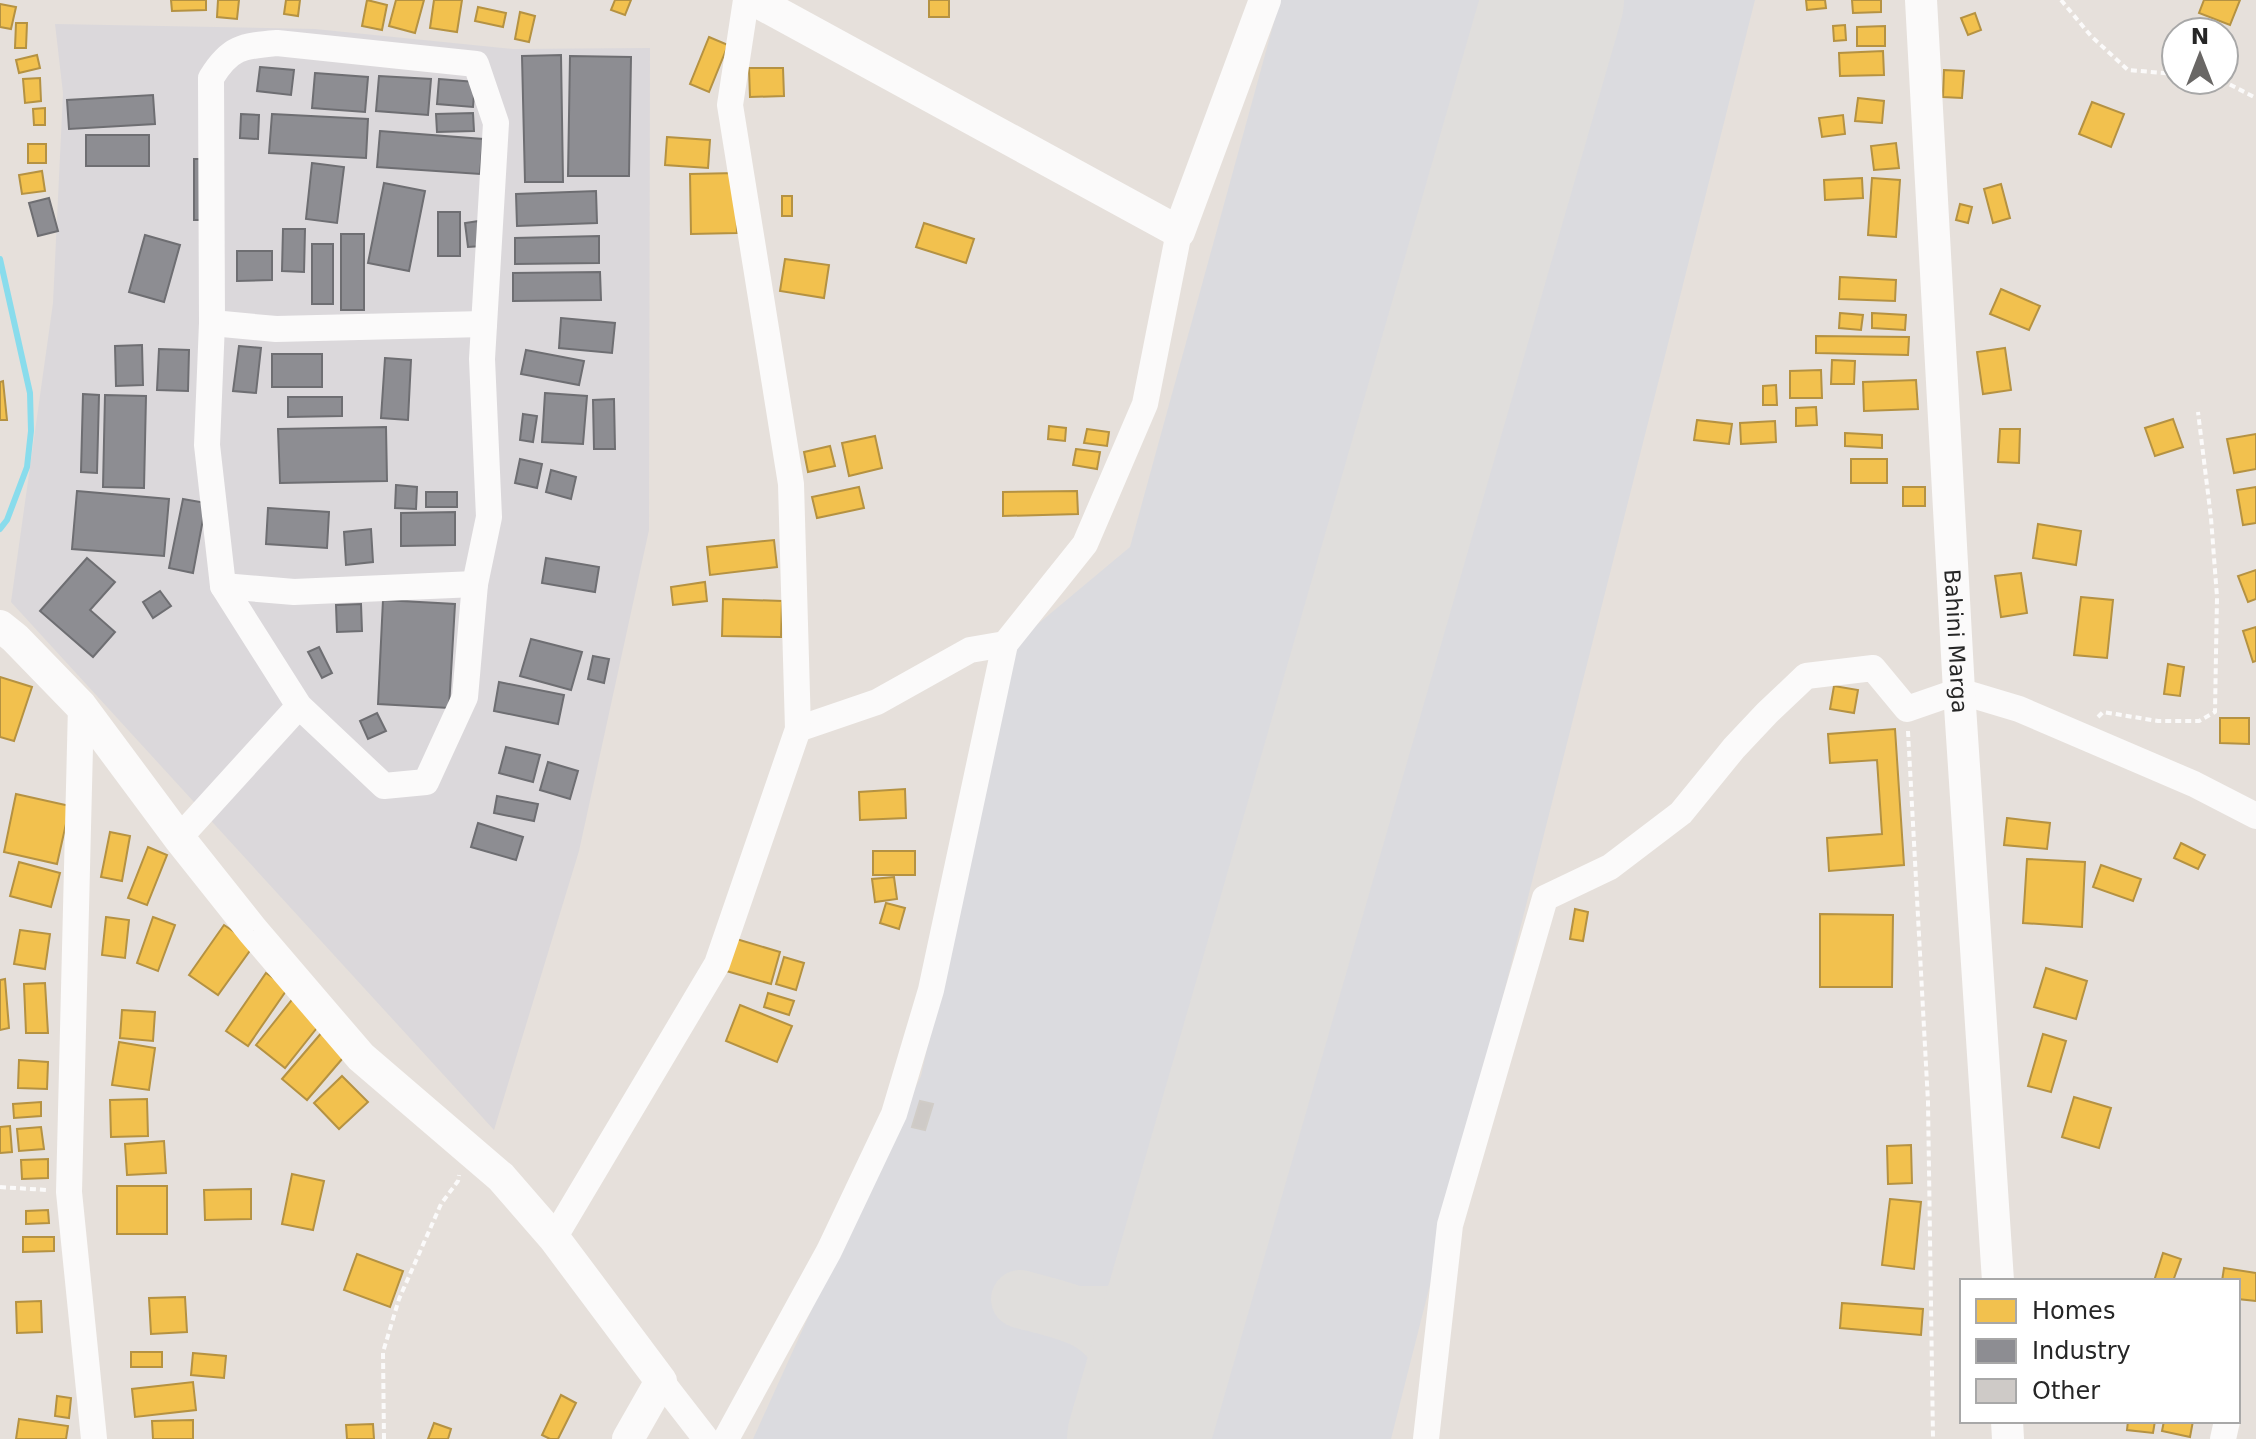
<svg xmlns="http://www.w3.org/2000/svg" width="2256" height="1439" viewBox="0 0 2256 1439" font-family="'DejaVu Sans',sans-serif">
	<rect width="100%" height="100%" fill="#e6e0db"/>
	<polygon fill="#dbd8db" points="55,24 315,29 513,49 650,48 649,530 579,851 494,1130 11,602 53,303 63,93"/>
	<polygon fill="#dbdbdf" points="1280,0 1755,0 1391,1439 753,1439 878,1163 921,1076 1014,644 1130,547"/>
	<g fill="#f2c14e" stroke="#b59242" stroke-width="2">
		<polygon points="171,0 206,0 206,10 172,11"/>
		<polygon points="218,0 239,0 237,19 217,17"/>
		<polygon points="286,0 300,0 298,16 284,14"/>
		<polygon points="367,0 387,5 382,30 362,26"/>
		<polygon points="396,0 424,0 415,33 389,26"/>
		<polygon points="434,0 462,0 457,32 430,28"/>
		<polygon points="615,0 631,0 625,15 611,10"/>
		<rect x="929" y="0" width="20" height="17"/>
		<polygon points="1806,0 1825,0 1826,8 1807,10"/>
		<polygon points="1852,0 1881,0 1881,12 1853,13"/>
		<polygon points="2204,0 2240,0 2230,25 2199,13"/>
		<polygon points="0,4 16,7 11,29 0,27"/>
		<polygon points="478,7 506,13 503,27 475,21"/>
		<polygon points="520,12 535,16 529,42 515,39"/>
		<polygon points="1975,13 1981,30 1968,35 1961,18"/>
		<polygon points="16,23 27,23 26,48 15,48"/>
		<polygon points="1845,25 1846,40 1834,41 1833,26"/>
		<polygon points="1885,26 1885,46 1857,46 1857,27"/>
		<polygon points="709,37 728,45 709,92 690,84"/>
		<polygon points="1883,51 1884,75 1840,76 1839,53"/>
		<polygon points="37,55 40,68 19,73 16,60"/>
		<polygon points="749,68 783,68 784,96 750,97"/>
		<polygon points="1944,70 1964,71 1962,98 1943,97"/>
		<polygon points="40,78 41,101 25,103 23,79"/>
		<polygon points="1858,98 1884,101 1882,123 1855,121"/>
		<polygon points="2092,102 2124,114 2111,147 2079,134"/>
		<polygon points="45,108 45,125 34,125 33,109"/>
		<polygon points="1843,115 1845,134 1822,137 1819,118"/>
		<polygon points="667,137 710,140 708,168 665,165"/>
		<polygon points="1896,143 1899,168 1874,170 1871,146"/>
		<rect x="28" y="144" width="18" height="19"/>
		<polygon points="42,171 45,191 22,194 19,175"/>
		<polygon points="736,173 737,233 691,234 690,174"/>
		<polygon points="1862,178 1863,198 1825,200 1824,180"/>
		<polygon points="1872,178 1900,180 1896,237 1868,235"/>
		<polygon points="2001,184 2010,218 1993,223 1984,189"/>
		<rect x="782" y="196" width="10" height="20"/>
		<polygon points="1960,204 1972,207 1968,223 1956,220"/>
		<polygon points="924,223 974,239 966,263 916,247"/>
		<polygon points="785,259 829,265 824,298 780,291"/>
		<polygon points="1840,277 1896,280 1895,301 1839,299"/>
		<polygon points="2001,289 2040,306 2029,330 1990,314"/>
		<polygon points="1840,313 1863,315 1861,330 1839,328"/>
		<polygon points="1872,313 1906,315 1905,330 1872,328"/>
		<polygon points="1816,336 1909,337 1908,355 1816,353"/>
		<polygon points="2005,348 2011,390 1983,394 1977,352"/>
		<polygon points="1832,360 1855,361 1854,384 1831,384"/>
		<polygon points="1821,370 1822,398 1790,398 1790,371"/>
		<polygon points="1916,380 1918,409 1864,411 1863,382"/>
		<polygon points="3,381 7,420 0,420 0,382"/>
		<polygon points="1776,385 1777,405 1763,405 1763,386"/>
		<polygon points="1816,407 1817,425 1796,426 1796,408"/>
		<polygon points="2173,419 2183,447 2155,456 2145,428"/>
		<polygon points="1697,420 1732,424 1729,444 1694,440"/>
		<polygon points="1775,421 1776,442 1741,444 1740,423"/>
		<polygon points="1049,426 1066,428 1065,441 1048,439"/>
		<polygon points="1087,429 1109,432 1107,446 1084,443"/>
		<polygon points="2000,429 2020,429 2019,463 1998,462"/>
		<polygon points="1845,433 1882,435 1882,448 1845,446"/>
		<polygon points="2256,434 2256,469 2234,473 2227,439"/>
		<polygon points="875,436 882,468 849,476 842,443"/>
		<polygon points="830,446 835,466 808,472 804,452"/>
		<polygon points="1076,449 1100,452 1097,469 1073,465"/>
		<rect x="1851" y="459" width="36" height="24"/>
		<polygon points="859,487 864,508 817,518 812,497"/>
		<rect x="1903" y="487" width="22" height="19"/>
		<polygon points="2256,487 2256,523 2243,525 2237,490"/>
		<polygon points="1077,491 1078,514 1003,516 1003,492"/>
		<polygon points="2038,524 2081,531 2076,565 2033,558"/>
		<polygon points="774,540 777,567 710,575 707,547"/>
		<polygon points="2256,570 2256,599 2248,602 2238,576"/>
		<polygon points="2021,573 2027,613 2001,617 1995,576"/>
		<polygon points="705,582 707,601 673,605 671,587"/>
		<polygon points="2081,597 2113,600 2107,658 2074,655"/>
		<polygon points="723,599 782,601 781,637 722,636"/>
		<polygon points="2256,627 2256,661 2253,662 2243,631"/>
		<polygon points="2168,664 2184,667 2180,696 2164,694"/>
		<polygon points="0,677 32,687 14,741 0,737"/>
		<polygon points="1834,686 1858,690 1854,713 1830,709"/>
		<polygon points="2220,718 2249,718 2249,744 2220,743"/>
		<polygon points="1895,729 1904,865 1829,871 1827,838 1882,834 1877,760 1830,763 1828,734"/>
		<polygon points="905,789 906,818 860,820 859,792"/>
		<polygon points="16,794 70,806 57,864 4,852"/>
		<polygon points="2007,818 2050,823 2047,849 2004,845"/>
		<polygon points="110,832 130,836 122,881 101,877"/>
		<polygon points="2181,843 2205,855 2198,869 2174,858"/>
		<polygon points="148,847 167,855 147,905 128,898"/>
		<rect x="873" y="851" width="42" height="24"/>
		<polygon points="2027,859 2085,862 2082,927 2023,923"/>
		<polygon points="19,862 60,873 51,907 10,896"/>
		<polygon points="2101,865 2141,879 2133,901 2093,887"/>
		<polygon points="894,877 897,899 875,902 872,879"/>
		<polygon points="886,903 905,908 899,929 880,923"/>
		<polygon points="1575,909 1588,912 1583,941 1570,939"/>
		<polygon points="1820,914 1893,915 1892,987 1820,987"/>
		<polygon points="106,917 129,920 125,958 102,955"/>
		<polygon points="153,917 175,925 158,971 137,963"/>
		<polygon points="224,925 254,945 218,995 189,975"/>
		<polygon points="20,930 50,934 45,969 14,964"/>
		<polygon points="733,938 780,952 771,984 723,970"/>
		<polygon points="784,957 804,963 796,990 776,984"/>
		<polygon points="2046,968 2087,981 2076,1019 2034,1007"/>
		<polygon points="266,973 288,988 248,1046 226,1031"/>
		<polygon points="5,979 9,1028 0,1030 0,980"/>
		<polygon points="45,983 48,1033 26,1033 24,984"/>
		<polygon points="768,993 794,1001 789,1015 764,1007"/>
		<polygon points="295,996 324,1019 285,1068 256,1045"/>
		<polygon points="740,1005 792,1026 777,1062 726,1041"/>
		<polygon points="122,1010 155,1012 153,1041 120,1038"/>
		<polygon points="323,1031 348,1052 307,1100 282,1079"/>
		<polygon points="2043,1034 2066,1041 2051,1092 2028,1086"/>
		<polygon points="119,1042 155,1048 149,1090 112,1085"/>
		<polygon points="19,1060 48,1062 47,1089 18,1088"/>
		<polygon points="342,1076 368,1102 339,1129 314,1103"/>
		<polygon points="2074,1097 2111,1108 2099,1148 2062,1137"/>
		<polygon points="147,1099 148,1136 111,1137 110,1100"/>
		<polygon points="41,1102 41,1116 14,1118 13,1104"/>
		<polygon points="10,1126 12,1152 0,1153 0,1127"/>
		<polygon points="41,1127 44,1149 19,1151 17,1129"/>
		<polygon points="164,1141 166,1173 127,1175 125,1144"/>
		<polygon points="1911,1145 1912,1183 1888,1184 1887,1146"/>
		<polygon points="48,1159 48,1178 22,1179 21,1160"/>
		<polygon points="292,1174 324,1181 313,1230 282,1224"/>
		<rect x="117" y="1186" width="50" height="48"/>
		<polygon points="251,1189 251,1219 205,1220 204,1190"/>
		<polygon points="1890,1199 1921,1202 1914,1269 1882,1265"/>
		<polygon points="48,1210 49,1223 26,1224 26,1211"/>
		<polygon points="23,1237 54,1237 54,1251 23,1252"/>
		<polygon points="2163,1253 2181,1259 2173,1281 2154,1281"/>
		<polygon points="357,1254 403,1271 390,1307 344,1290"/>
		<polygon points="2224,1268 2256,1273 2256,1301 2238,1299 2238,1281 2222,1281"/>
		<polygon points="185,1297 187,1332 151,1334 149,1298"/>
		<polygon points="41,1301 42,1332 17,1333 16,1302"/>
		<polygon points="1842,1303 1923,1309 1921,1335 1840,1328"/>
		<rect x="131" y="1352" width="31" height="15"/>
		<polygon points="193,1353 226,1356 224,1378 191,1375"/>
		<polygon points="193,1382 196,1410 135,1417 132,1389"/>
		<polygon points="561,1395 576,1403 558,1439 550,1439 542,1435"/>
		<polygon points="57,1396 71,1398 69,1418 55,1416"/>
		<polygon points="19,1419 68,1426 66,1439 16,1439"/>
		<polygon points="193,1420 193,1439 153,1439 152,1421"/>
		<polygon points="2128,1421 2155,1421 2153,1433 2127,1430"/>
		<polygon points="2164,1421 2193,1421 2190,1437 2162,1431"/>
		<polygon points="434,1423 451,1429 448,1439 428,1439"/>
		<polygon points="373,1424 374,1439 347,1439 346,1425"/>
	</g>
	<g fill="#8d8d92" stroke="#6e6e72" stroke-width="2">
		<polygon points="561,55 563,182 525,182 522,56"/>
		<polygon points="570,56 631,57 629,176 568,176"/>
		<polygon points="260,67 294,70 291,95 257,91"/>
		<polygon points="315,73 368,77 365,112 312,108"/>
		<polygon points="379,76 431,79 428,115 376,111"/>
		<polygon points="439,79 475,82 473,107 437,104"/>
		<polygon points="153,95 155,124 69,129 67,100"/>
		<polygon points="473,113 474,131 437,132 436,114"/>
		<polygon points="241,114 259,115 258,139 240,138"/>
		<polygon points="272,114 368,119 366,158 269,153"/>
		<polygon points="380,131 483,139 480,174 377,167"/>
		<rect x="86" y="135" width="63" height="31"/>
		<rect x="194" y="159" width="10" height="61"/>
		<polygon points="312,163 344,167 337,223 306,219"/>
		<polygon points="384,183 425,191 409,271 368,263"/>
		<polygon points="596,191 597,223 517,226 516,194"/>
		<polygon points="49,198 58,231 38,236 29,203"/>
		<rect x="438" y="212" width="22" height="44"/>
		<polygon points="479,221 482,246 468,247 465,223"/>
		<polygon points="283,229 305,229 304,272 282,271"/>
		<rect x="341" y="234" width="23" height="76"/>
		<polygon points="145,235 180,245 164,302 129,292"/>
		<polygon points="599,236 599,263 515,264 515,238"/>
		<rect x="312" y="244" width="21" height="60"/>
		<polygon points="237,251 272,251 272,280 237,281"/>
		<polygon points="600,272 601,300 513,301 513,273"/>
		<polygon points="561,318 615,323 612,353 559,348"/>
		<polygon points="142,345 143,385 116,386 115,346"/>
		<polygon points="239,346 261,348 256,393 233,391"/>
		<polygon points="159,349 189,350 188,391 157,390"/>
		<polygon points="526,350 584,361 579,385 521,374"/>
		<rect x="272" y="354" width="50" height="33"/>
		<polygon points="385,358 411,360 408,420 381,418"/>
		<polygon points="545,393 587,396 583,444 542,442"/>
		<polygon points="83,394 99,395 97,473 81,472"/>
		<polygon points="105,395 146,396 144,488 103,487"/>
		<polygon points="288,397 342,397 342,416 288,417"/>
		<polygon points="614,399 615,449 594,449 593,400"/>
		<polygon points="523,414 537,416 533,442 520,440"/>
		<polygon points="386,427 387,481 280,483 278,429"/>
		<polygon points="520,459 542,464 537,488 515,483"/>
		<polygon points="551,470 576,477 571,499 546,492"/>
		<polygon points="396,485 417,487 416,509 395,508"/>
		<polygon points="77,491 169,499 164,556 72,549"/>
		<rect x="426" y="492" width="31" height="15"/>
		<polygon points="183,499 206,503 193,573 169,568"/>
		<polygon points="268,508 329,512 327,548 266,544"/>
		<polygon points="455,512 455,545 401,546 401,513"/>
		<polygon points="371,529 373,562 346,565 344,532"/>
		<polygon points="87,558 115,582 90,610 115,632 93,657 40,611"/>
		<polygon points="546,558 599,567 595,592 542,583"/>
		<polygon points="160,591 171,606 153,618 143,602"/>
		<polygon points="383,600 455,604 449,708 378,704"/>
		<polygon points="361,604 362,631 337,632 336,605"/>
		<polygon points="531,639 582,652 571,690 520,676"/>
		<polygon points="319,647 332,673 322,678 308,652"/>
		<polygon points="593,656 609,659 604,683 588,679"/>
		<polygon points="499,682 564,695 558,724 494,711"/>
		<polygon points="377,713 386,731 368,739 360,721"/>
		<polygon points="506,747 540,755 533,782 499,773"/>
		<polygon points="548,762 578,771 570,799 540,790"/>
		<polygon points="497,796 538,804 534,821 494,813"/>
		<polygon points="478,823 523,837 516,860 471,847"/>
	</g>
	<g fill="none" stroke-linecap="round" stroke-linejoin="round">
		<polyline stroke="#89dcec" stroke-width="6" points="0,259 30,393 31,431 27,467 7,520 0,529"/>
		<g stroke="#e0dedc" stroke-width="58">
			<path d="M1020,1299C1038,1304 1057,1308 1075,1315C1126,1333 1131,1383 1141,1429"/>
			<polyline points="1077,1315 1112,1315 1137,1306 1187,1269"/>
		</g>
		<polyline stroke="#e0dedc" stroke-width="142" points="1138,1439 1553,0"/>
	</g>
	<polygon fill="#cecac7" stroke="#d0ccc7" stroke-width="2" points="920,1101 933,1104 925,1130 912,1127"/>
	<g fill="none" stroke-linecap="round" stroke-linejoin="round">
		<g stroke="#fbfafa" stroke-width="4" stroke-dasharray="6 4" stroke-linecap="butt">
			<polyline points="2061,0 2091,36 2128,70 2176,74"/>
			<polyline points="2221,80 2256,98"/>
			<polyline points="2098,717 2103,712 2158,721 2199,721 2215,712 2217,597 2211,518 2198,412"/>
			<polyline points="1908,731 1928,1102 1933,1439"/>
			<polyline points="0,1187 46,1190"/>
			<polyline points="384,1439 383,1352 399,1299 441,1204 458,1181 459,1175"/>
		</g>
		<g stroke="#fbfafa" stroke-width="26">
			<polyline points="212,323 276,329 484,324"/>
			<polyline points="223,586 294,592 475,584"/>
			<polyline points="81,706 69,1192 94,1439"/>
			<polyline points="798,729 877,702 970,650 1005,644"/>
			<path d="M179,838L299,706L223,586L207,445L212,323L211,78C230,47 242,46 277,43L476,64L496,123L482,359L489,517L475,584L465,697L426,782L384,786L299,706"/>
			<polyline points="554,1238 717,964 798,729 791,484 730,105 746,0"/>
			<polyline points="661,1381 706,1439"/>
			<polyline points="726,1439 829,1251 894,1114 931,990 1005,644 1085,544 1145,404 1179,232"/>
			<polyline points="1426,1439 1450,1225 1545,898 1610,867 1681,813 1734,748 1767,713 1806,676 1873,668 1907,709 1959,691 2019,709 2194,784 2256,816"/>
			<polyline points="2223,1439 2227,1421"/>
		</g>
		<g stroke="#fbfafa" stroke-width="32">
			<polyline points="754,0 1179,232 1265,0"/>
			<path id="s1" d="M1921,0L1959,691L1998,1281"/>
			<polyline points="0,626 15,638 81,706 179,838 253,931 361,1057 501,1177 554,1238 661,1381 628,1439"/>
			<polyline points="2007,1421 2008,1439"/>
		</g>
	</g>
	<g text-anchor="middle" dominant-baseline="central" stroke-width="8" stroke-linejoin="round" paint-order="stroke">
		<g font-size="22" fill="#262626" stroke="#fff">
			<text stroke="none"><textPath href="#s1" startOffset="642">Bahini Marga</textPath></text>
		</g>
	</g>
	<rect x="1960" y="1279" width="280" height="144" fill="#ffffff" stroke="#a8a8a8" stroke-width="2"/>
	<rect x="1976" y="1299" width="40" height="24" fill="#f2c14e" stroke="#a8a8a8" stroke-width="2"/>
	<text x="2032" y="1319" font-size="24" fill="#262626">Homes</text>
	<rect x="1976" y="1339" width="40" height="24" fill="#8d8d92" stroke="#a8a8a8" stroke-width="2"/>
	<text x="2032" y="1359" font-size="24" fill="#262626">Industry</text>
	<rect x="1976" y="1379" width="40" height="24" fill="#cecac7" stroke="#a8a8a8" stroke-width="2"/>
	<text x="2032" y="1399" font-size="24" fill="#262626">Other</text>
	<g transform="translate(2200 56)"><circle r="38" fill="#ffffff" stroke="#a8a8a8" stroke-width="2"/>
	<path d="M0-6L14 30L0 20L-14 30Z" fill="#696765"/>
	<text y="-12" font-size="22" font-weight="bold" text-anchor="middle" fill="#262626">N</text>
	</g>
</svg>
